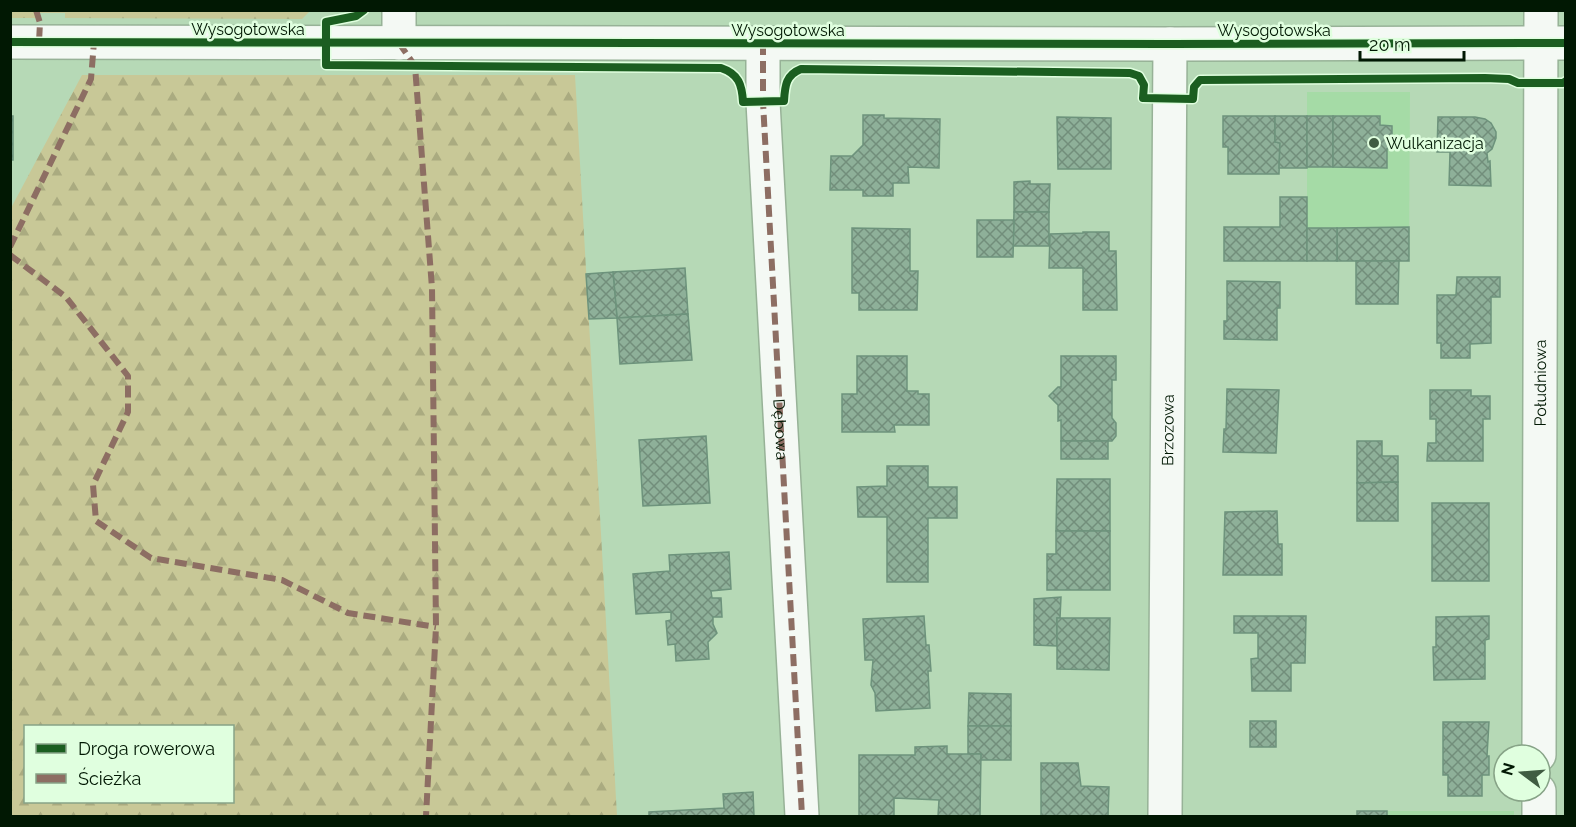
<svg xmlns="http://www.w3.org/2000/svg" width="1576" height="827" viewBox="0 0 1576 827" font-family="Raleway,sans-serif">
	<defs>
		<pattern id="forest-firs" width="22" height="20" patternUnits="userSpaceOnUse" patternTransform="scale(1.5)"><rect width="22" height="20" fill="#c8c897"/><path d="M5 1l3.5 6h-7zM16 11l3.5 6h-7z" fill="#aaab80"/></pattern>
		<pattern id="building-cross-hatch" width="8" height="8" patternUnits="userSpaceOnUse" patternTransform="scale(1.5)"><rect width="8" height="8" fill="#8eb099"/><path d="M0 0l8 8M0 8l8-8" fill="none" stroke="#728e7b"/></pattern>
	</defs>
	<rect width="100%" height="100%" fill="#b6d9b6"/>
	<g fill="#a5dba6">
		<polygon points="1307,92 1410,92 1409,261 1307,261"/>
		<rect x="1357" y="811" width="157" height="5"/>
	</g>
	<g fill="url(#forest-firs)" fill-rule="evenodd">
		<polygon points="11,10 310,10 310,11 302,19 65,18 65,13 37,13 37,18 11,18"/>
		<path d="M82,75H575L617,816H11V208ZM26,726H232V802H26Z"/>
	</g>
	<g fill="url(#building-cross-hatch)" stroke="#6d937c" stroke-width="1.5">
		<polygon points="863,115 884,115 884,118 940,119 939,168 908,167 909,183 893,183 893,196 863,196 863,190 830,190 831,156 852,156 863,145"/>
		<rect x="10" y="116" width="3" height="44"/>
		<polygon points="1223,116 1275,116 1275,142 1280,143 1279,174 1228,174 1228,147 1223,147"/>
		<polygon points="1275,116 1307,116 1307,168 1279,168 1280,143 1275,142"/>
		<rect x="1307" y="116" width="26" height="51"/>
		<polygon points="1333,116 1380,116 1380,125 1392,126 1392,149 1387,149 1387,168 1333,167"/>
		<polygon points="1057,117 1111,118 1111,169 1058,169"/>
		<polygon points="1438,117 1475,117 1485,119 1491,123 1496,132 1496,138 1492,149 1487,153 1488,162 1490,161 1491,186 1449,185 1450,152 1437,152"/>
		<polygon points="1030,181 1030,184 1050,184 1049,212 1014,212 1014,182"/>
		<polygon points="1280,197 1307,197 1307,261 1224,261 1224,227 1280,227"/>
		<polygon points="1014,212 1049,212 1049,246 1013,246"/>
		<polygon points="977,220 1014,220 1013,257 977,257"/>
		<polygon points="1409,227 1409,261 1337,261 1337,228"/>
		<polygon points="852,228 910,229 910,271 918,271 917,310 859,310 859,293 852,293"/>
		<rect x="1307" y="228" width="30" height="33"/>
		<polygon points="1083,232 1109,232 1109,251 1116,251 1117,310 1083,310 1083,268 1049,268 1050,234 1083,233"/>
		<polygon points="1356,261 1399,261 1398,304 1356,304"/>
		<polygon points="685,268 688,314 617,318 613,272"/>
		<polygon points="613,272 617,318 589,319 586,274"/>
		<polygon points="1457,277 1500,277 1500,297 1491,297 1491,343 1470,344 1470,358 1441,358 1441,343 1437,343 1437,295 1456,295"/>
		<polygon points="1227,281 1280,282 1280,308 1277,308 1277,340 1224,339 1224,321 1227,321"/>
		<polygon points="688,314 692,360 620,364 617,318"/>
		<polygon points="857,356 907,356 907,391 918,391 918,394 929,394 929,425 894,425 895,432 842,432 842,394 857,394"/>
		<polygon points="1061,356 1116,356 1116,380 1112,380 1112,418 1116,423 1116,436 1112,441 1061,441 1061,420 1058,421 1058,405 1049,396 1058,387 1061,387"/>
		<polygon points="1227,389 1279,390 1276,453 1223,452 1224,429 1226,429"/>
		<polygon points="1430,390 1471,390 1471,396 1490,396 1490,419 1483,419 1483,461 1427,461 1428,443 1436,443 1436,419 1430,419"/>
		<polygon points="706,436 710,503 643,506 639,440"/>
		<rect x="1061" y="441" width="47" height="18"/>
		<polygon points="1357,441 1382,441 1382,456 1398,456 1398,482 1357,483"/>
		<polygon points="887,466 928,466 928,487 957,487 957,518 928,518 928,582 887,582 887,517 858,517 857,487 887,486"/>
		<polygon points="1057,479 1110,479 1110,531 1056,531"/>
		<polygon points="1398,482 1398,521 1357,521 1357,483"/>
		<rect x="1432" y="503" width="57" height="78"/>
		<polygon points="1277,511 1278,544 1282,544 1282,575 1223,575 1225,512"/>
		<polygon points="1056,531 1110,531 1110,590 1047,590 1047,554 1056,554"/>
		<polygon points="729,552 731,589 711,591 712,598 721,598 722,617 713,617 713,624 717,633 708,642 709,659 676,661 675,644 668,645 666,621 671,620 671,612 636,614 633,574 670,571 669,555"/>
		<polygon points="1061,597 1060,618 1057,618 1057,646 1034,645 1034,599"/>
		<polygon points="924,616 926,645 929,645 931,671 928,671 930,708 876,711 875,693 871,685 873,660 865,660 863,619"/>
		<polygon points="1234,616 1306,616 1305,663 1291,663 1291,691 1252,691 1251,659 1258,658 1258,633 1234,633"/>
		<polygon points="1489,616 1489,639 1485,640 1485,679 1434,680 1433,647 1436,647 1436,617"/>
		<polygon points="1057,618 1110,618 1109,670 1057,669"/>
		<polygon points="969,693 1011,694 1011,726 968,726"/>
		<rect x="1250" y="721" width="26" height="26"/>
		<polygon points="1443,722 1489,722 1487,756 1489,756 1489,775 1482,775 1482,796 1448,796 1448,775 1443,775"/>
		<polygon points="968,726 1011,726 1011,760 980,760 981,754 968,754"/>
		<polygon points="947,746 947,754 981,754 980,816 938,816 939,800 894,798 894,816 859,816 859,755 915,755 915,747"/>
		<polygon points="1041,763 1078,763 1081,786 1109,787 1108,816 1041,816"/>
		<polygon points="753,792 754,816 649,816 649,812 724,808 723,794"/>
		<rect x="1357" y="811" width="30" height="5"/>
	</g>
	<g fill="none" stroke-linecap="round" stroke-linejoin="round">
		<g stroke="#97b297" stroke-width="36">
			<g id="minor">
				<polyline points="10,42 1170,44 1566,43"/>
				<polyline points="399,43 399,10"/>
				<path id="s1" d="M763,43V102L802,816"/>
				<path id="s2" d="M1539,755L1541,10"/>
				<path id="s3" d="M1165,816L1170,44"/>
				<polyline points="1539,816 1539,791"/>
			</g>
		</g>
		<use href="#minor" stroke="#f4f9f4" stroke-width="33"/>
		<g stroke="#8d6e63" stroke-width="6" stroke-dasharray="12 6" stroke-linecap="butt">
			<polyline points="36,10 40,23 39,42"/>
			<polyline points="399,43 415,66 432,288 436,627 426,816"/>
			<polyline points="763,43 763,102 802,816"/>
			<polyline points="10,247 91,79 94,42"/>
			<polyline points="10,255 66,297 128,376 128,412 93,485 96,521 151,558 282,580 348,613 436,627"/>
		</g>
		<g stroke="#e0ffdf" stroke-width="11">
			<g id="cycleway">
				<path d="M364,10L356,16L326,22V65L721,68C739,74 742,85 743,102L784,101C785,85 786,75 801,69L1130,73L1139,76L1144,85L1143,98L1193,99L1194,87L1200,80L1485,78L1509,79L1518,83H1563L1566,81"/>
				<polyline points="10,42 1170,44 1566,43"/>
			</g>
		</g>
		<use href="#cycleway" stroke="#1b5e20" stroke-width="8"/>
	</g>
	<circle fill="#405c42" stroke="#e0ffdf" stroke-width="2" cx="1374" cy="143" r="6"/>
	<g text-anchor="middle" dominant-baseline="central" stroke-width="5" stroke-linejoin="round" paint-order="stroke">
		<g font-size="16" fill="#011803" stroke="#e0ffdf">
			<text x="248" y="29">Wysogotowska</text>
			<text x="788" y="30">Wysogotowska</text>
			<text x="1274" y="30">Wysogotowska</text>
			<text stroke="none"><textPath href="#s2" startOffset="372">Południowa</textPath></text>
			<text stroke="none"><textPath href="#s1" startOffset="387">Dębowa</textPath></text>
			<text stroke="none"><textPath href="#s3" startOffset="386">Brzozowa</textPath></text>
		</g>
		<g font-size="16" fill="#011803" stroke="#e0ffdf" text-anchor="start">
			<text x="1386" y="143">Wulkanizacja</text>
		</g>
	</g>
	<rect width="1576" height="827" fill="none" stroke="#011803" stroke-width="24"/>
	<rect x="24" y="725" width="210" height="78" fill="#e0ffdf" stroke="#87a387" stroke-width="1.5"/>
	<rect x="36" y="744" width="30" height="9" fill="#1b5e20" stroke="#87a387" stroke-width="1.5"/>
	<text x="78" y="755" font-size="18" fill="#011803">Droga rowerowa</text>
	<rect x="36" y="774" width="30" height="9" fill="#8d6e63" stroke="#87a387" stroke-width="1.5"/>
	<text x="78" y="785" font-size="18" fill="#011803">Ścieżka</text>
	<g transform="translate(1522 773) rotate(286)"><circle r="28" fill="#e0ffdf" stroke="#87a387" stroke-width="1.5"/>
	<path d="M0-4.5L10 22L0 15L-10 22Z" fill="#405c42"/>
	<text y="-9" font-size="16" font-weight="bold" text-anchor="middle" fill="#011803">N</text>
	</g>
	<path d="M1360 51v9h104v-9" fill="none" stroke="#011803" stroke-width="3"/>
	<text x="1369" y="51" font-size="18" fill="#011803" stroke="#e0ffdf" stroke-width="4.5" paint-order="stroke">20 m</text>
</svg>
